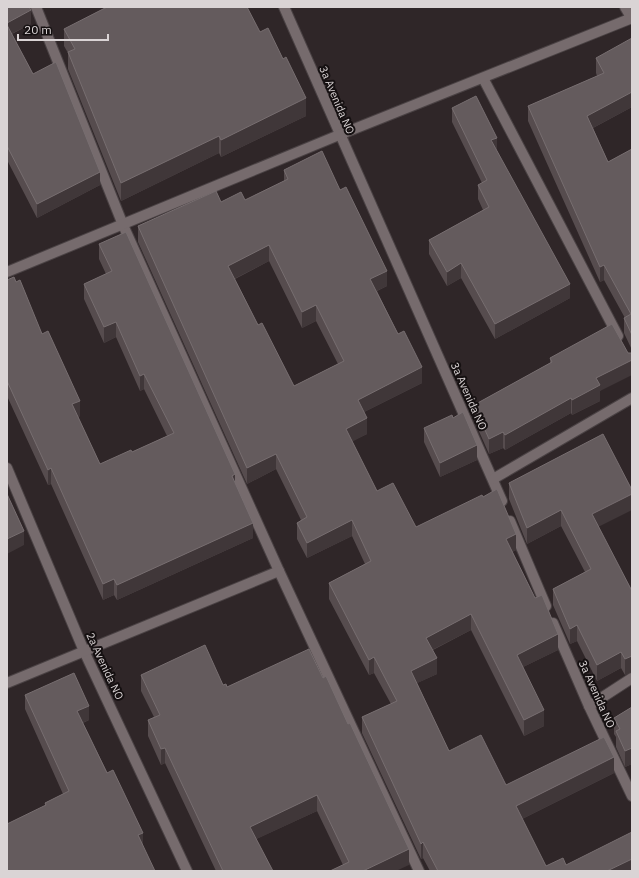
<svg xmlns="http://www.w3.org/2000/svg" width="639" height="878" viewBox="0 0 639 878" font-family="'IBM Plex Sans',sans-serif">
	<rect width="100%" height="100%" fill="#2f2628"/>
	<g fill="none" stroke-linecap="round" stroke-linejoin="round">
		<g stroke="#4a4244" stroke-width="12">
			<g id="minor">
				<polyline points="36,7 123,225 279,571 419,871"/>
				<polyline points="284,7 502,501"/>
				<polyline points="625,7 632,19"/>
				<polyline points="483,78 618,336"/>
				<polyline points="7,272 339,135 632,18"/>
				<polyline points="7,468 84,651 187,871"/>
				<polyline points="493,479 632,398"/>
				<polyline points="510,521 546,606"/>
				<polyline points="553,623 589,706 632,796"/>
				<polyline points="7,683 279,571"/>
				<polyline points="589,706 632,678"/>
			</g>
		</g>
		<use href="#minor" stroke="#766b6d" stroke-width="10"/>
	</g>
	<g fill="#564c4e" fill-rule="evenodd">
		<polygon points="7,7 31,24 12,34 33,74 100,185 37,218 7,160"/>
		<polygon points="64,29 260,32 306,116 221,157 219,153 121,201 68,69 68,53 64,46"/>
		<polygon points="596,58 632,107 593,128 608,162 632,149 632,350 624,333 624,318 625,318 604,280 600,282 528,121 528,106 597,76 596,73"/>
		<polygon points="452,108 497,151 570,298 495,339 461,278 447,286 429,254 429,240 483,210 478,199 478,185 482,183 452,122"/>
		<path d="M284,170L340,190L387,286L377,291L422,383L364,412L367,434L352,441L377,491L416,527L516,550L512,552L558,650L523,667L544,726L524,736L471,630L433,650L437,674L417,683L449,751L506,785L614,773L522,819L546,866L566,865L632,871H430L423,858L421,859L362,733V717L391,704L374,673L369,675L329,599V583L365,564L352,536L307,558L297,539V523L301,520L276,469L247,484L138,242V226L221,202L245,200L284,181ZM269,261L302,328L316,321L338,364L294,386L258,325L235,279Z"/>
		<polygon points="99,244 235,484 253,538 117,600 114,595 103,600 51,484 48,485 7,396 7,280 42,334 80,416 78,417 100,464 132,452 167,436 144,389 140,391 116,337 104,343 84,299 84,284 106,274 99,259"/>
		<polygon points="628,353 600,391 600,401 572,415 571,413 505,450 503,448 489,454 474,420 474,405 550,363 550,358"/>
		<polygon points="424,428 477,460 440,477 424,442"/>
		<polygon points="509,483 598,527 632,591 632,688 631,686 631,672 625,675 621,668 597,681 577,641 570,644 553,605 553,589 585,572 561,526 527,544 509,499"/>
		<polygon points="141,675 223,685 227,687 409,865 343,865 317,811 256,839 273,871 216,871 165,763 161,765 148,736 148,720 154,717 141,691"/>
		<polygon points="25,695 89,720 83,723 143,845 45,806 45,803 63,794 25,709"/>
		<polygon points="632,707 632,764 625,767 616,747 616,737 614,734 614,718"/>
	</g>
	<g fill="#403739">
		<polygon points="31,10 31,24 7,36 7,23"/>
		<polygon points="632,92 632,107 587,131 587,116"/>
		<polygon points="306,98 306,116 221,157 221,140"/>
		<polygon points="219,136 219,153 121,201 121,183"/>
		<polygon points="497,138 497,152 491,140"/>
		<polygon points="100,172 100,185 37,218 37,204"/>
		<polygon points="269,245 269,261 228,282 228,266"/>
		<polygon points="461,263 461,278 447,286 447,272"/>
		<polygon points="604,265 604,280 600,282 600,267"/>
		<polygon points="387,271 387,286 370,294 370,279"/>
		<polygon points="570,284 570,298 495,339 495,324"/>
		<polygon points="316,305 316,321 302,328 302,312"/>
		<polygon points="116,322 116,337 104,343 104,327"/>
		<polygon points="632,360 632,375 600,391 600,401 572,415 572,400 596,378"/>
		<polygon points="422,367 422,383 358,415 358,400"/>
		<polygon points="144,374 144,389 140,391 140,376"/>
		<polygon points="571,398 571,413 505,450 505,435"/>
		<polygon points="80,401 80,416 72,420 72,404"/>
		<polygon points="367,418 367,434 346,445 346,429"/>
		<polygon points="503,432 503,448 489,454 489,439"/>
		<polygon points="477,445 477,460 440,477 440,463"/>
		<polygon points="276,454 276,469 247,484 247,468"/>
		<polygon points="51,468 51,484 48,485 48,470"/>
		<polygon points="235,474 235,489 232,476"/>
		<polygon points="632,494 632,510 592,530 592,514"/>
		<polygon points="561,510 561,526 527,544 527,528"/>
		<polygon points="352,520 352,536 307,558 307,543"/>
		<polygon points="253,523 253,538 117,600 117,585"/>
		<polygon points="24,531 24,545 7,554 7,539"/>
		<polygon points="516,534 516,550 506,555 506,539"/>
		<polygon points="114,579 114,595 103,600 103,584"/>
		<polygon points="471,614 471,630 426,653 426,638"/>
		<polygon points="577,625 577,641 570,644 570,629"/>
		<polygon points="558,634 558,650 517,670 517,655"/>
		<polygon points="621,652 621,668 597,681 597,665"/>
		<polygon points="632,656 632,672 631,670 631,672 625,675 625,659"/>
		<polygon points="374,657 374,673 369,675 369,660"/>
		<polygon points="437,658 437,674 411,686 411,671"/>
		<polygon points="89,706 89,720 77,725 77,711"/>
		<polygon points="544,710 544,726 524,736 524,720"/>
		<polygon points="165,748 165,763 161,765 161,749"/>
		<polygon points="632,748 632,764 625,767 625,751"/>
		<polygon points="614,757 614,773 516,822 516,806"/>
		<polygon points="317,795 317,811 250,842 250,827"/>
		<polygon points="143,833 143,847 138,835"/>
		<polygon points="423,842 423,858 421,859 421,844"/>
		<polygon points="409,849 409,865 396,871 363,871"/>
		<polygon points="632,859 632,871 607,871"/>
	</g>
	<g fill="#645b5d" stroke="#776e70" fill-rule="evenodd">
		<polygon points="7,7 29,7 31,10 7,23"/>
		<polygon points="107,7 247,7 260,32 268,28 283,59 286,57 306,98 221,140 219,136 121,183 68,52 75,49 64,29"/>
		<polygon points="7,25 33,74 56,62 100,172 37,204 7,146"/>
		<polygon points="632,38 632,92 587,116 608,162 632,149 632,335 624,318 631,314 604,265 600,267 528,106 604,73 596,58"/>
		<polygon points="476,96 497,138 491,140 570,284 495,324 461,263 447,272 429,240 489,207 478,185 487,180 452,108"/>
		<path d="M322,151L340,190L346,187L387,271L370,279L398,334L404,331L422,367L358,400L367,418L346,429L377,491L393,483L416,527L482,495L483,497L497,489L516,534L506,539L535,598L542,595L558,634L517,655L544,710L524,720L471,614L426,638L437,658L411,671L449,751L481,735L506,785L604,737L614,757L516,806L546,866L563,858L566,865L632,832V859L607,871H438L423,842L421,844L362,717L397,701L374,657L369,660L329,583L371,561L352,520L307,543L297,523L307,517L276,454L247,468L138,226L216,191L221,202L241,192L245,200L288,179L284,170ZM269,245L302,312L316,305L344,361L294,386L262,323L258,325L228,266Z"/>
		<polygon points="126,232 235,474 232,476 253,523 117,585 114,579 103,584 51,468 48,470 7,381 7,280 14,277 16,282 20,280 42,334 48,331 80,401 72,404 100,464 131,450 132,452 174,433 144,374 140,376 116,322 104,327 84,284 112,271 99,244"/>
		<polygon points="612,324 628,353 632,353 632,360 596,378 600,385 572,400 571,398 505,435 503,432 489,439 474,405 552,362 550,358"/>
		<polygon points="463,412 477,445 440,463 424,428 452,415 453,418"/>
		<polygon points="603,434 632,490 632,494 592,514 632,591 632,656 625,659 621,652 597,665 577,625 570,629 553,589 591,569 561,510 527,528 509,483"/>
		<polygon points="7,494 24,531 7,539"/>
		<polygon points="205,645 223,685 226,684 227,687 309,649 323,678 326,676 348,724 350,723 409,849 363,871 330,871 349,862 317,795 250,827 273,871 223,871 165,748 161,749 148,720 160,715 141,675"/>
		<polygon points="74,673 89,706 77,711 107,773 113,770 143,833 138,835 155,871 7,871 7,824 46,805 45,803 69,791 25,695"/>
		<polygon points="632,707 632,748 625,751 616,731 620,729 614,718"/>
	</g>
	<g text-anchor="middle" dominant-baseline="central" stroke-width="4" stroke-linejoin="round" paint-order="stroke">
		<g font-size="11" fill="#dad4d5" stroke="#151011">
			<text transform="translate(337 100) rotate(67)">3a Avenida NO</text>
			<text transform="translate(469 396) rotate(66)">3a Avenida NO</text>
			<text transform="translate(105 666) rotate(65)">2a Avenida NO</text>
			<text transform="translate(597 694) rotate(66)">3a Avenida NO</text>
		</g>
	</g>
	<rect width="639" height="878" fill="none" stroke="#dad4d5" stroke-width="16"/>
	<path d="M18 34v6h90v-6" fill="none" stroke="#dad4d5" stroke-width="2"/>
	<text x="24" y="34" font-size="12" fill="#dad4d5" stroke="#151011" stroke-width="3" paint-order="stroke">20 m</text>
</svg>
